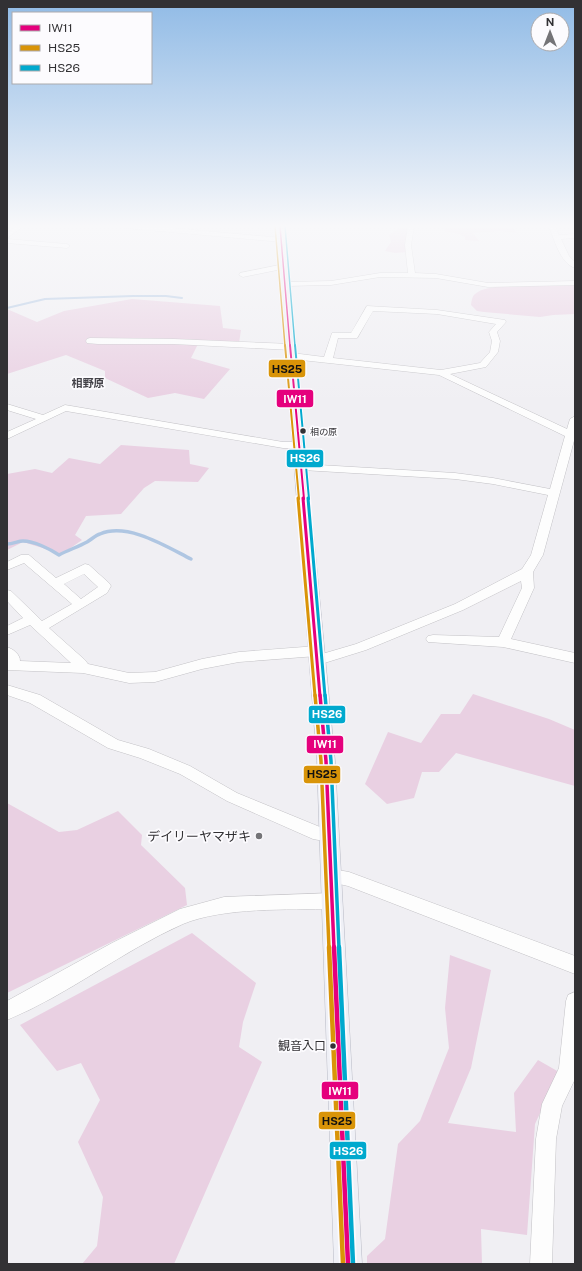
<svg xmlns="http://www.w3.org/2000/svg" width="582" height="1271" viewBox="0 0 582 1271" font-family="'Public Sans','Noto Sans JP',sans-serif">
	<rect width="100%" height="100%" fill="#f0eff3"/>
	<g fill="#e9d0e2">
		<polygon points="401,226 408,226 405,246 407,252 395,253 385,251 391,242 389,235"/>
		<polygon points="445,226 482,226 514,229 516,233 500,231 473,233 479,241 465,240 465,237 459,234 444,231"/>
		<path d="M575,284V314L553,315L540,317L484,312L477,311L471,305C472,299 472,295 478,292C494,282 553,287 575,284Z"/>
		<polygon points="132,299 220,306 223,328 241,330 239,343 199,342 191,358 230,369 204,399 175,393 148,398 105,378 105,371 66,355 7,374 7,309 37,322 64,311"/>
		<polygon points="121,445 189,450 190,464 209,468 198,482 155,481 144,488 121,514 86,516 75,535 82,540 62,554 23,542 7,550 7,474 35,469 52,473 69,458 100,464"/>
		<polygon points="473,694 549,719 575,730 575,786 456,753 439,772 422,772 414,798 387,804 365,784 388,732 421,743 441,714 460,714"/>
		<polygon points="7,803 59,832 77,830 118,811 142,835 141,845 185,888 187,905 7,993"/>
		<polygon points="192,933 256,983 243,1022 239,1047 262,1062 174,1264 82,1264 97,1246 103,1197 78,1142 100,1100 81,1063 57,1071 20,1025"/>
		<polygon points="450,955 491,970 471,1068 448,1123 516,1132 514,1093 538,1060 559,1072 535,1124 527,1235 481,1229 482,1264 367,1264 367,1256 385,1239 398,1144 420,1121 449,1048 445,1008"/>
	</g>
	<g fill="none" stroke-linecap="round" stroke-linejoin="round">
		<polyline stroke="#afc6e2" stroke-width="2" points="7,308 45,299 133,296 166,296 182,298"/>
		<path stroke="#afc6e2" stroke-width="3.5" d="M7,544C13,544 18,541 23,541C34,541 50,549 59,555C68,550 78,547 87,542C92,539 96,535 100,534C128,522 167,547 191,559"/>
		<g stroke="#c3c2c6" stroke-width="1">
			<g id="minor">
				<polygon points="16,226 24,226 7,238 7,233"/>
				<polygon points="122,226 150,226 282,238 285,240 282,242 125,228"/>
				<polygon points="408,226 414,226 411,245 415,273 436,274 488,283 575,281 575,285 488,287 436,278 380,277 331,285 286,286 282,284 286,282 331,281 380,273 408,273 405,245"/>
				<path d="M549,226H555L559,235L575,234V238L561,239L569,256L575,262V268C560,263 554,239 549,226Z"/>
				<polygon points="7,239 67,244 70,246 67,248 7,243"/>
				<polygon points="284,264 287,264 287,268 243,277 239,275 240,273"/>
				<path d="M367,306L437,310L505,320L506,322L497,332L500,341L498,352L486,367L450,374L567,429L570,419L575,416V437L543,555L533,572L534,588L511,639L575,653V663L503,647L428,642L426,639L428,636L433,635L499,637L522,588L521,581L463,610L366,650L318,665L313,663L311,660L313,657L317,656L239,662L202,669L155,682L129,683L83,673L7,670V647C13,649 20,654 20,661L71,663L30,625L7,635V626L23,618L7,601V590L11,591L42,621L72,604L24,563L7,570V562L21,555H29L56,578L85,564L89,565L109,583L111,586L107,593L49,628L85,660L88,664L129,673L155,672L202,659L239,652L317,646L322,648L324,651L322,654L356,644L455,604L522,569L531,555L548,495L493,484L455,479L302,470L297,467L302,464L455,473L493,478L550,489L565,436L439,375L292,359L288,356L292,353L324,357L332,333H351ZM373,311L437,314L496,324L489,332L492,341L490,352L480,363L441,370L333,358L338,338H357ZM84,574L98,587L81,599L64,584Z"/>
				<polygon points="90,338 174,339 291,344 295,347 291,350 174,344 98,344 87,343 86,341 87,339"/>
				<polygon points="7,404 43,415 65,405 283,442 299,442 304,445 299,448 283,448 66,411 7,439 7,432 36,419 7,410"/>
				<polygon points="7,685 40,695 118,740 149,749 190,766 237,793 320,827 336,830 338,835 336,840 330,842 313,839 227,801 180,774 140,758 108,748 30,703 7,695"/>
				<polygon points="332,869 349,872 575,956 575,974 348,886 326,881 324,876 326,871"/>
				<path d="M333,893L339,896L342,901L339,906L333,909C288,910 224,907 183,924C122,951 68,995 7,1020V1001L112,943L180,909L224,897Z"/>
				<polygon points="575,992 575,1079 562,1106 556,1139 552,1264 530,1264 536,1139 542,1104 559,1068 566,1001 568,995"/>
			</g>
		</g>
		<g stroke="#b8bac5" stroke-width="1">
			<polygon id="major" points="276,226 284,226 335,761 362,1264 334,1264 317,761"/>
		</g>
		<use href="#minor" fill="#fdfdfd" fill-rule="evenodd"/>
		<use href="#major" fill="#eff0f6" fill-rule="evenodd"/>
		<g stroke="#fcfbfe" stroke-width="3">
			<polyline id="bus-1-far4" points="280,226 290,346"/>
		</g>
		<g stroke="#fcfbfe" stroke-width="4">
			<polyline id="bus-1-far3" points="290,345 304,499"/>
		</g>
		<g stroke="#fcfbfe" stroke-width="6">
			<polyline id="bus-1-far2" points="303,498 320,696"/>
		</g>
		<g stroke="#fcfbfe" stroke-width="6">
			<polyline id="bus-1-far1" points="320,695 326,761 334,948"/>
		</g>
		<g stroke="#fcfbfe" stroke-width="8">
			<polyline id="bus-1" points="334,947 348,1264"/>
		</g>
		<g stroke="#fcfbfe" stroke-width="3">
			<polyline id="bus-2-far4" points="275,226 285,346"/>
		</g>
		<g stroke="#fcfbfe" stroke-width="4">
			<polyline id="bus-2-far3" points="285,345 299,499"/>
		</g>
		<g stroke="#fcfbfe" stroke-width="6">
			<polyline id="bus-2-far2" points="298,498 315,696"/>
		</g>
		<g stroke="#fcfbfe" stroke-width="6">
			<polyline id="bus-2-far1" points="315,695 321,761 329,948"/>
		</g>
		<g stroke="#fcfbfe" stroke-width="8">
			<polyline id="bus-2" points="329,947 343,1264"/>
		</g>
		<g stroke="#fcfbfe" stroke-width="3">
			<polyline id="bus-3-far4" points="285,226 295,346"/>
		</g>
		<g stroke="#fcfbfe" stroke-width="4">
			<polyline id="bus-3-far3" points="295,345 309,499"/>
		</g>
		<g stroke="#fcfbfe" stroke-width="6">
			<polyline id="bus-3-far2" points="308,498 325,696"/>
		</g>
		<g stroke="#fcfbfe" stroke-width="6">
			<polyline id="bus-3-far1" points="325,695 331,761 339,948"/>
		</g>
		<g stroke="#fcfbfe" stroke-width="8">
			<polyline id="bus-3" points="339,947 353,1264"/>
		</g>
		<use href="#bus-1-far4" stroke="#e5007d" stroke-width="1.5"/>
		<use href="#bus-1-far3" stroke="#e5007d" stroke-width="2"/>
		<use href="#bus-1-far2" stroke="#e5007d" stroke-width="3"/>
		<use href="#bus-1-far1" stroke="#e5007d" stroke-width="3.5"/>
		<use href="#bus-1" stroke="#e5007d" stroke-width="4.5"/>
		<use href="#bus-2-far4" stroke="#d99408" stroke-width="1.5"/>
		<use href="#bus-2-far3" stroke="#d99408" stroke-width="2"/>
		<use href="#bus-2-far2" stroke="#d99408" stroke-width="3"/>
		<use href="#bus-2-far1" stroke="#d99408" stroke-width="3.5"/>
		<use href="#bus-2" stroke="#d99408" stroke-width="4.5"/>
		<use href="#bus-3-far4" stroke="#00a9ce" stroke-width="1.5"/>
		<use href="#bus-3-far3" stroke="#00a9ce" stroke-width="2"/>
		<use href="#bus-3-far2" stroke="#00a9ce" stroke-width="3"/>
		<use href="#bus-3-far1" stroke="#00a9ce" stroke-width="3.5"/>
		<use href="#bus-3" stroke="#00a9ce" stroke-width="4.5"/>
	</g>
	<linearGradient id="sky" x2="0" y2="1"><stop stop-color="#91bbe6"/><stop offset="0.56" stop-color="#f8f8fa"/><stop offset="1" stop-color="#f8f8fa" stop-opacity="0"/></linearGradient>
	<rect width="582" height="404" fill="url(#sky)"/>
	<g fill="#323134" stroke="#fcfbfe" stroke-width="1.5">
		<circle cx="303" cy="431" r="3.5"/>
		<circle cx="333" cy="1046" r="3.5"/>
	</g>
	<circle fill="#747477" stroke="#fcfbfe" stroke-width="1.5" cx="259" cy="836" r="4"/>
	<g text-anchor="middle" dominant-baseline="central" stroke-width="3.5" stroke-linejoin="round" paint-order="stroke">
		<g font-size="9" fill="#323134" stroke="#fcfbfe" text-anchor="start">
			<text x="310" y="431">相の原</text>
		</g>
		<g font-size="11" font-weight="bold" fill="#444349" stroke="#fcfbfe">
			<text x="88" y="383">相野原</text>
		</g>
		<g font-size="12" fill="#323134" stroke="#fcfbfe" text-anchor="end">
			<text x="326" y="1046">観音入口</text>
		</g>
		<g font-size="13" fill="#323134" stroke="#fcfbfe" text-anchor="end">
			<text x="251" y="836">デイリーヤマザキ</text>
		</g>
	</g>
	<g stroke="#fcfbfe" stroke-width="1.5">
		<rect x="268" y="359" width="38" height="19" rx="4" fill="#d99408"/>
		<rect x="276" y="389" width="38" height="19" rx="4" fill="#e5007d"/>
		<rect x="286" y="449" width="38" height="19" rx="4" fill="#00a9ce"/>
		<rect x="308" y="705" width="38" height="19" rx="4" fill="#00a9ce"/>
		<rect x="306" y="735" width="38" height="19" rx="4" fill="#e5007d"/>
		<rect x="303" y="765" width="38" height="19" rx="4" fill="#d99408"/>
		<rect x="321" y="1081" width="38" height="19" rx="4" fill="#e5007d"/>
		<rect x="318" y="1111" width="38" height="19" rx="4" fill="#d99408"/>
		<rect x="329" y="1141" width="38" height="19" rx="4" fill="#00a9ce"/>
	</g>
	<g font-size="11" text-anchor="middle" font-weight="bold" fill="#fff">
		<text x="295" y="403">IW11</text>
		<text x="305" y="462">HS26</text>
		<text x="327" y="718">HS26</text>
		<text x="325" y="748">IW11</text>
		<text x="340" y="1095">IW11</text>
		<text x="348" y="1155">HS26</text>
	</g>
	<g font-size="11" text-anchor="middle" font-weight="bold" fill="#111">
		<text x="287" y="373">HS25</text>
		<text x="322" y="778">HS25</text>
		<text x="337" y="1125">HS25</text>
	</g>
	<rect width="582" height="1271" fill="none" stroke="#323134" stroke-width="16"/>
	<rect x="12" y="12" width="140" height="72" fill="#fcfbfe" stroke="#abaaad"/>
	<rect x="20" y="25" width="20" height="6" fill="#e5007d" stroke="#abaaad"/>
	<text x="48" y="32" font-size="12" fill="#323134">IW11</text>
	<rect x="20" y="45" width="20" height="6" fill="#d99408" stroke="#abaaad"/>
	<text x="48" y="52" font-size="12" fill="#323134">HS25</text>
	<rect x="20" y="65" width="20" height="6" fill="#00a9ce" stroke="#abaaad"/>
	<text x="48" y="72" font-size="12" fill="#323134">HS26</text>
	<g transform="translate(550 32)"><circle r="19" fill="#fcfbfe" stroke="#abaaad"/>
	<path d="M0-3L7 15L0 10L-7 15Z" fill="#747477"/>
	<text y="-6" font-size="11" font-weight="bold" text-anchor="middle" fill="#323134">N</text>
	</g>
</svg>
